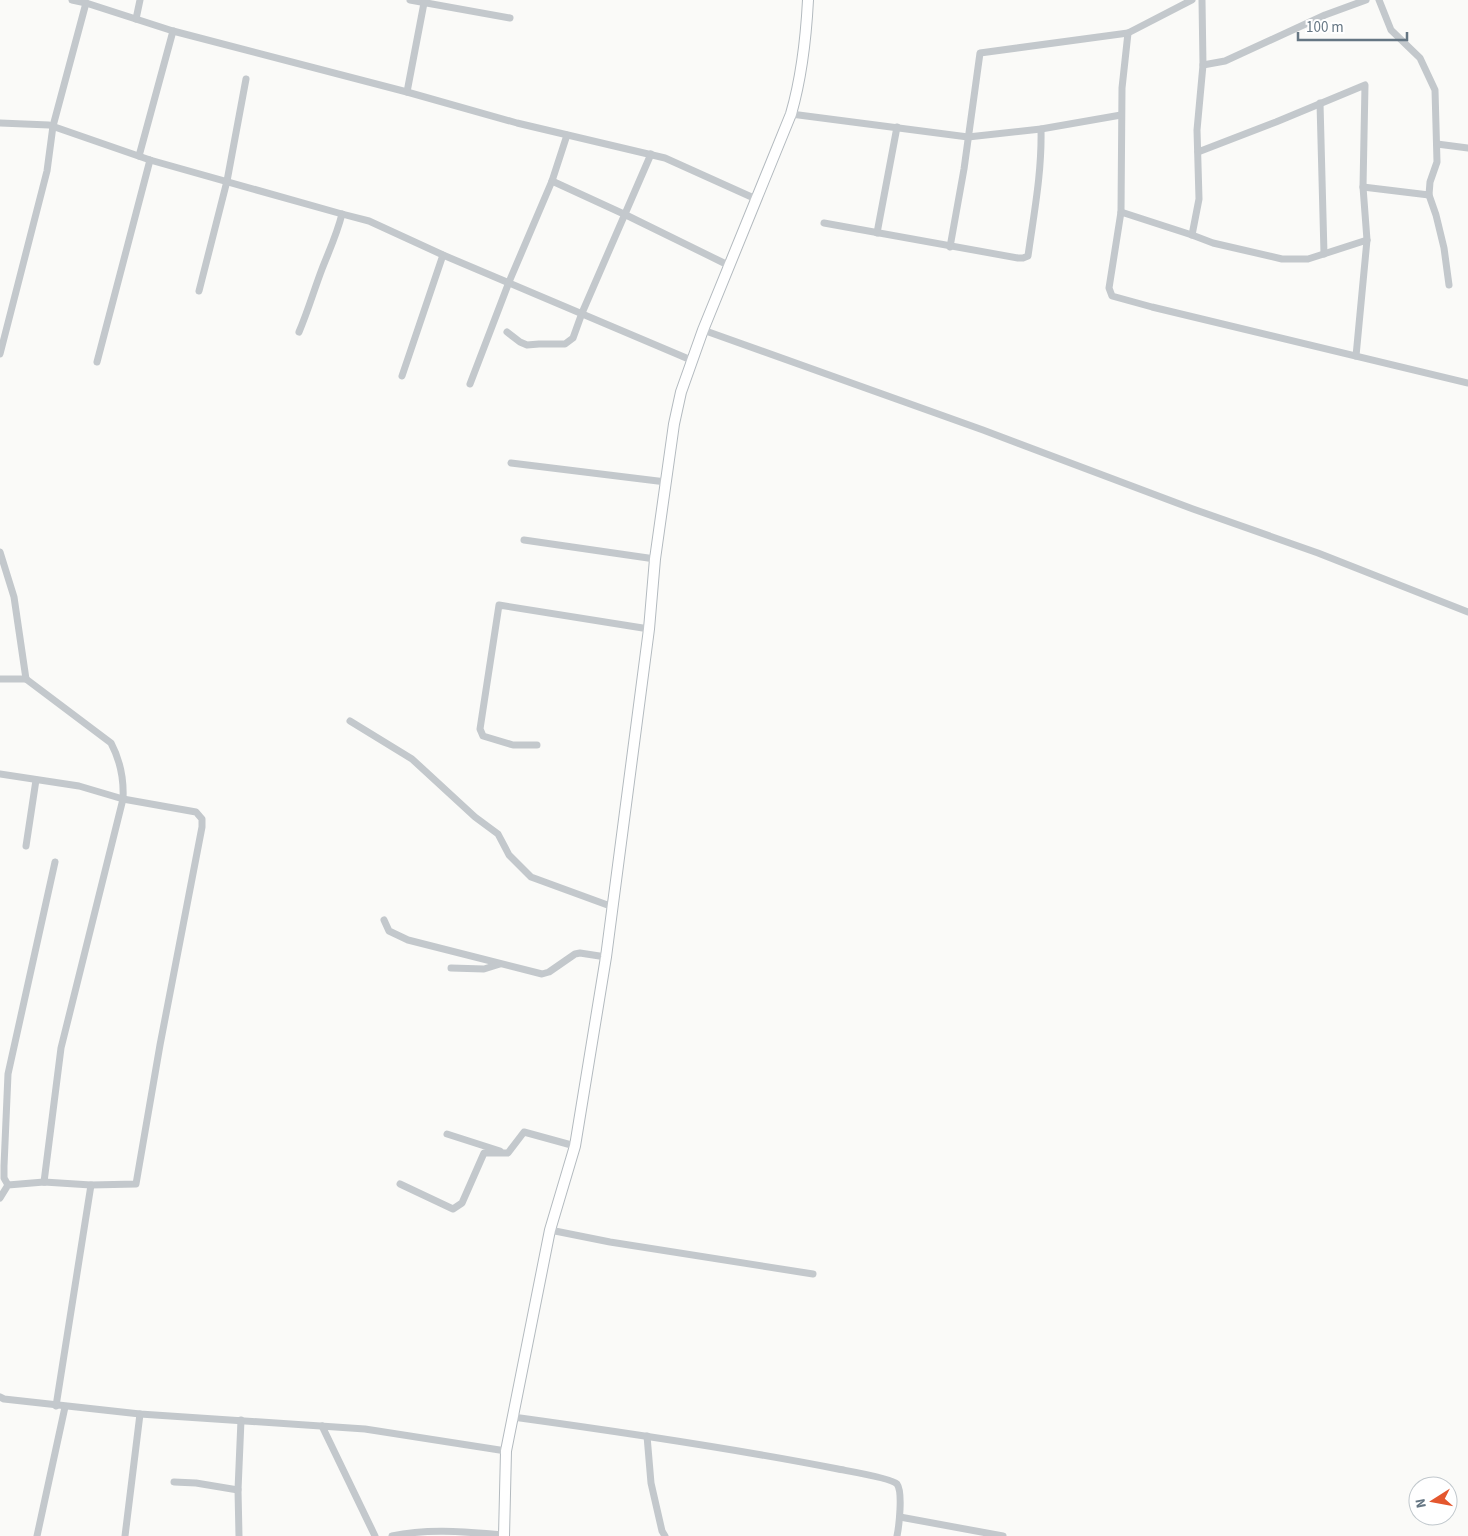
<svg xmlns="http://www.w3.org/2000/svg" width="1468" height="1536" viewBox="0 0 1468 1536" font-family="'Source Sans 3',sans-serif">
	<rect width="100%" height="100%" fill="#fafaf8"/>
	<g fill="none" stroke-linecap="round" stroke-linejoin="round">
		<g stroke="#b3babf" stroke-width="12">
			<path id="secondary" d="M504,1536L506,1451L550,1230L575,1146L606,957L649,629L655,559L674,424L681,392L703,330L791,114C802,76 806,39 808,0"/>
		</g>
		<g stroke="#c3c8cc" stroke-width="7">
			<polyline points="72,0 86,3 173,31 407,92 517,123 665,158 756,199"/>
			<polyline points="410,0 510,18"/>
			<polyline points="1379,0 1391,30 1420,58 1435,90 1437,162 1430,182 1429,195 1436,215 1444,248 1449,285"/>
			<polyline points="136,19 140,0"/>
			<polyline points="1128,33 1122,88 1121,212 1109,288 1112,296 1152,307 1468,383"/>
			<polyline points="1203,65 1225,61 1325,15 1366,0"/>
			<polyline points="407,92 424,3"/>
			<polyline points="1320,103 1324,254"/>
			<polyline points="791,114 968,137 1041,129 1121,115"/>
			<polyline points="0,123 49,125 150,160 342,214 369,221 443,255 691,360"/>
			<polyline points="1437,144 1468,148"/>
			<polyline points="1198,152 1276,122 1365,85 1363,187 1367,240 1356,356"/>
			<polyline points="139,156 173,31"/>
			<polyline points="552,181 626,215 728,265"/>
			<polyline points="1363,187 1429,195"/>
			<polyline points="1121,212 1192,235 1213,243 1282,259 1308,259 1367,240"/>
			<path d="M824,223L1018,258H1023L1028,256C1034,213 1042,172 1041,129"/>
			<polyline points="877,233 897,127"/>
			<polyline points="1192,235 1199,199 1197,130 1203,65 1202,0"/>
			<polyline points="950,247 964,169 980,53 1128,33 1192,0"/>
			<polyline points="199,291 227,181 246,79"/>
			<polyline points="703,330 983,430 1193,509 1318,553 1468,612"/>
			<path d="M299,332C308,311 314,290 322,269C329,251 337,234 342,214"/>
			<polyline points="507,332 520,342 527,345 539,344 565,344 573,338 582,313 651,154"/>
			<polyline points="0,354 47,171 53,126 86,3"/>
			<polyline points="97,362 150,160"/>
			<polyline points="402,376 443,255"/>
			<polyline points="470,384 509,282 552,181 567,135"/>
			<polyline points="511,463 666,482"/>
			<polyline points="524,540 655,559"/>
			<polyline points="0,552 14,597 26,679"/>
			<path d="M0,679H26L111,743C120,760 124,779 123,799L61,1048L44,1182"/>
			<polyline points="350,721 412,759 475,817 498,834 509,855 531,877 613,907"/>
			<polyline points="537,745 513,745 483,736 480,729 499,605 649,629"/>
			<polyline points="0,774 79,786 123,799 196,812 202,819 202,827 160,1045 136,1184 91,1185 44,1182 8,1185 0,1198"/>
			<polyline points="26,846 36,780"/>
			<polyline points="384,920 389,931 408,940 542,974 549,972 575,954 580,953 606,957"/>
			<polyline points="451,968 484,969 500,964"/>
			<polyline points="447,1134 500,1151"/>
			<polyline points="400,1184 453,1209 462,1203 484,1153 508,1153 524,1132 575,1146"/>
			<polyline points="8,1185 4,1178 4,1166 8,1074 55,862"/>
			<polyline points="550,1230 610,1242 813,1274"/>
			<polyline points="0,1397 4,1399 140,1414 365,1429 506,1451"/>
			<polyline points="56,1406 91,1185"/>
			<path d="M513,1417C622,1432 731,1448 838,1469C848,1471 892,1478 897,1484C903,1492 899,1526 897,1536"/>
			<polyline points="322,1426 375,1536"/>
			<polyline points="647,1436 651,1483 662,1531 665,1536"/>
			<polyline points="174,1482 196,1483 238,1490"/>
			<polyline points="900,1517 1003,1536"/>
			<polyline points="37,1536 65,1407"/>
			<polyline points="125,1536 140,1414"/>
			<polyline points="239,1536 238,1490 241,1420"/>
			<path d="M392,1536C429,1528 466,1532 504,1535"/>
		</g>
		<use href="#secondary" stroke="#fff" stroke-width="10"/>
	</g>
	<g transform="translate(1433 1501) rotate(259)"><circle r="24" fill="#ffffff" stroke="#c1c8cd"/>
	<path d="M0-4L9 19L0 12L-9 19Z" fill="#e4572e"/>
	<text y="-8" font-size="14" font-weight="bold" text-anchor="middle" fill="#657683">N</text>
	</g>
	<path d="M1298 32v8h109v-8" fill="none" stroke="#657683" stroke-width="2.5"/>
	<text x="1306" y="32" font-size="15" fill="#657683" stroke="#ffffff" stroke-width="4" paint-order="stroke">100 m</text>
</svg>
